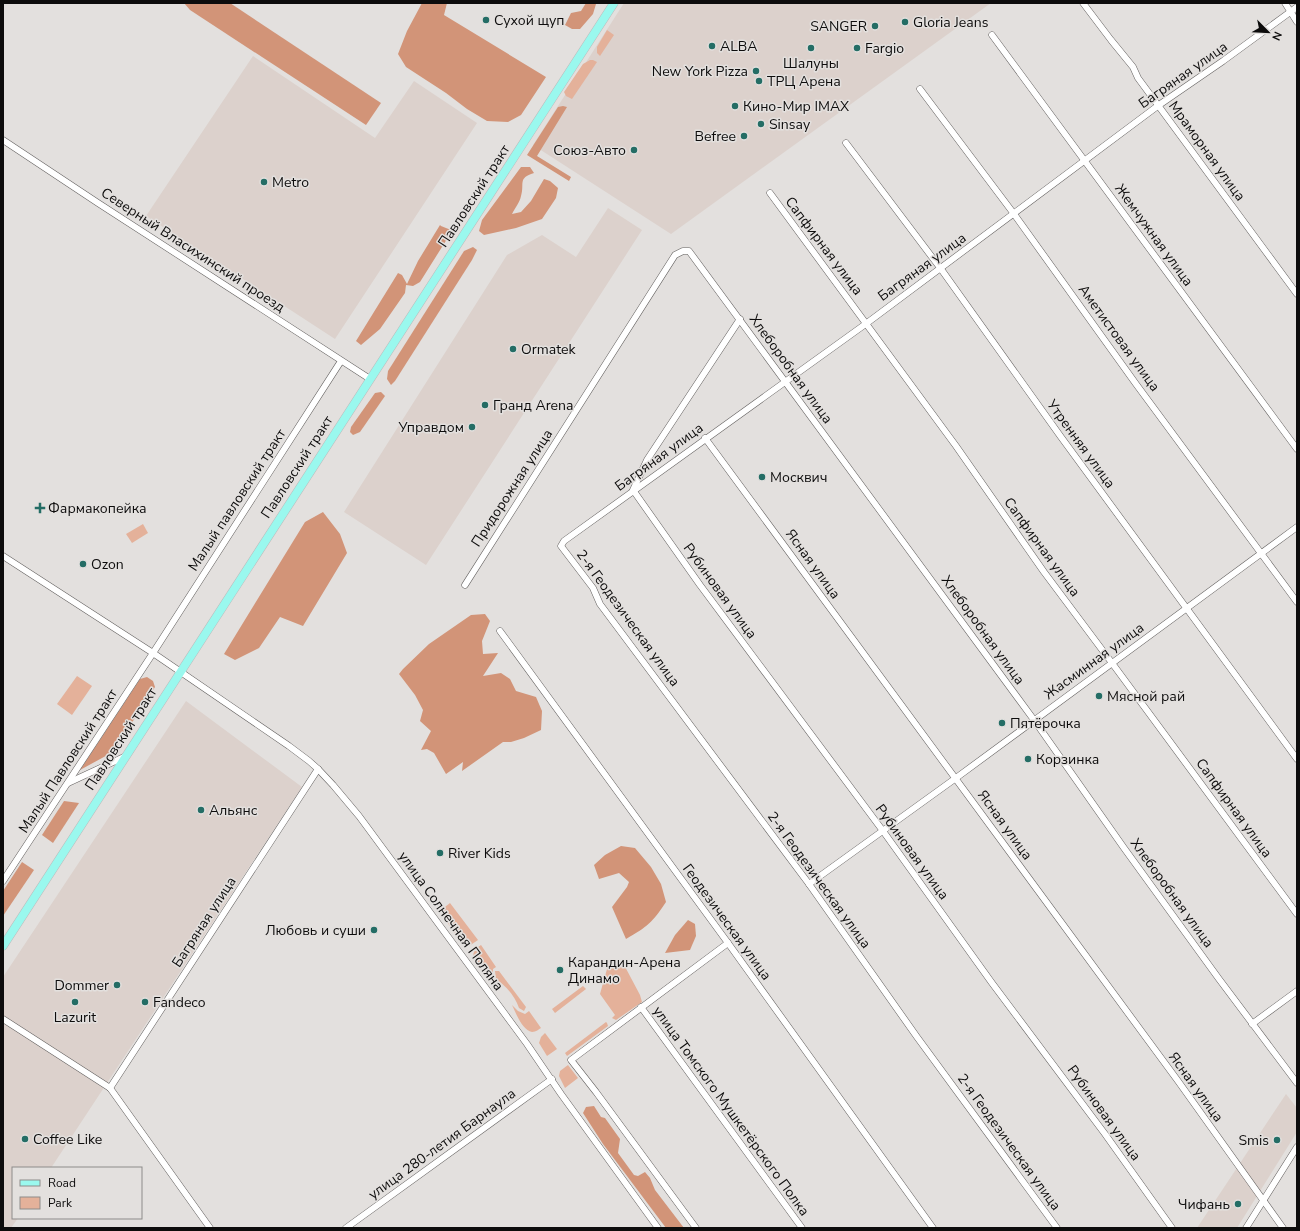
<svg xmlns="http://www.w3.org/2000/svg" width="1300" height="1231" viewBox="0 0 1300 1231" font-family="'Nunito Sans',sans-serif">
	<rect width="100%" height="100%" fill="#e3e0de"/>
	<g fill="#dcd1cc">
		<polygon points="624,3 991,3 671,234 533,145"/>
		<polygon points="253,56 375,138 414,81 477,123 335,339 146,216"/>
		<polygon points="608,208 642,230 426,565 344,512 507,255 542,235 576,257"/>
		<polygon points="186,701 302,787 51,1168 13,1168 13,1218 18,1218 11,1228 3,1228 3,977"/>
		<polygon points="1286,1094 1297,1108 1297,1132 1237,1228 1197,1228"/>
	</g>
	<g fill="#e4b19a">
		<polygon points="607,30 614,35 600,56 597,53 597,47"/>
		<polygon points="590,60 593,60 597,62 572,99 566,96 564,92 583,64"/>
		<polygon points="143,524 148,533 132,543 126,534"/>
		<polygon points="77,676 92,686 72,715 57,704"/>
		<path d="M450,903L478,940L469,946L464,945L462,943L442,915C441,909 445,907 450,903Z"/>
		<path d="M481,945L496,967L493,969V980C486,976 470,960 474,952C475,949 478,947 481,945Z"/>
		<polygon points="619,960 622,961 640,995 642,1002 616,1020 612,1018 615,1015 600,994 607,969"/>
		<path d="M495,971H499L526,1007L524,1011L519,1008C515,996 506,986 496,979Z"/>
		<polygon points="583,986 586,989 555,1013 552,1009"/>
		<path d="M512,1005L518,1011L525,1014L529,1011L541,1028C539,1029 536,1032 532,1032C522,1030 516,1013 512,1005Z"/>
		<polygon points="606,1022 607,1023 608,1026 567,1056 565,1053"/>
		<polygon points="545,1033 557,1049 547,1056 539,1043 541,1037"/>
		<polygon points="568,1065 578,1078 565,1088 559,1076 560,1071"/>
	</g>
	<g fill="#d29478">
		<polygon points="184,3 230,3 381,103 366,125 190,10"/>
		<polygon points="422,3 447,3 444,15 546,77 521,115 508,122 487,121 467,109 446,93 406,67 398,54 407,31"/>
		<polygon points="586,3 596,3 596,4 593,14 580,29 572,29 565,25 571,13 581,11"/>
		<polygon points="563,106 567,107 537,156 571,177 569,181 527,155 558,107"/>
		<path d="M521,167H530L534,173C517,178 525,184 521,196C520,202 515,208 512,214L521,212L531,201L544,179L550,181L558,188L556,198L542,219L516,228L484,235L479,231L482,220Z"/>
		<polygon points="440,225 441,226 451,230 447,239 420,282 413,286 406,285 405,293 380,329 361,345 356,341 398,273 402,275 407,284 418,261"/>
		<polygon points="473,247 477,250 472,260 395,381 391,385 387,379 388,371 464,251"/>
		<polygon points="381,392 385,396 360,432 353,435 350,432 351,427 375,393"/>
		<polygon points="323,512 340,534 347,553 303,626 280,617 259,648 235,660 224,654 305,522"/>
		<polygon points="485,614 490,621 482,641 483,654 498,653 483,676 501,673 510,679 516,691 536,697 542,711 541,730 524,738 511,742 503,742 462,771 463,762 446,774 434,753 427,749 421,750 431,731 420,721 423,710 415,695 399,674 403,669 429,644 471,615"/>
		<polygon points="147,677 153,681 155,687 113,752 80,770 140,679"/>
		<polygon points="64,801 79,803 53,843 42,835"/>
		<path d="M621,846L635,848L651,867L661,884L666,902C653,922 647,927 626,939L612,907L627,887L629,882L619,873L599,879L594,865L605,855Z"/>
		<polygon points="22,862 34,870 3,916 3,891"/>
		<polygon points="688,920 695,924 696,936 690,950 665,953 675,935"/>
		<polygon points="594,1106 601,1117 605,1118 620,1139 618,1153 634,1175 638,1176 645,1172 650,1178 655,1190 684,1228 666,1228 603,1144 583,1113 586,1107"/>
	</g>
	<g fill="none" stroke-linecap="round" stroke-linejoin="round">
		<g stroke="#63605f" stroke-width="7">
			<g id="minor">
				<polyline points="1083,3 1111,40 1133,67 1138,78 1297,294"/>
				<polyline points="1285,3 1297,22"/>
				<polyline points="992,35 1297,449"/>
				<polyline points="920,89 1014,214 1136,384 1297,602"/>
				<polyline points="3,140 98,203 370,379"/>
				<polyline points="846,143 941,269 1061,437 1297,759"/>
				<polyline points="770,193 956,446 1044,572 1112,663 1297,914"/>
				<polyline points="740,319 647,460 633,490 700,585 883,831 992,983 1105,1134 1172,1228"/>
				<polyline points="705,438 1178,1081 1283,1228"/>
				<polyline points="3,556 153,653 289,746 309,761 318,769 333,785 359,816 527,1044 561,1094 658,1228"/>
				<polyline points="465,585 675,255 683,251 689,251 1034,720 1124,848 1219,979 1297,1083"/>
				<polyline points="500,631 728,943 933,1228"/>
				<polyline points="68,783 124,757"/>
				<polyline points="3,881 153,653 341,361"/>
				<polyline points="809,884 956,778 1297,527"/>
				<polyline points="641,1007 802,1228"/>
				<polyline points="3,1019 110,1088 210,1228"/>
				<polyline points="1252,1024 1297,991"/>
				<polyline points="110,1088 318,769"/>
				<polyline points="346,1228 552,1079"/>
				<polyline points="696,1228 596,1092 571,1060 728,943"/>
				<polyline points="1057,1228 917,1037 809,884 600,604 593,588 561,546 564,541 867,323 1159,105 1223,61 1297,7"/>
				<polyline points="1246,1228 1297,1147"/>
			</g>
		</g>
		<g stroke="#bbb" stroke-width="9">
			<polyline id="major" points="3,946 614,3"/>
		</g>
		<use href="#minor" stroke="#fff" stroke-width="6"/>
		<use href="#major" stroke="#9af8ee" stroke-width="8"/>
	</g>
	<g fill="#246d65" stroke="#e3e0de" stroke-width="1.5">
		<circle cx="486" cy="20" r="4"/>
		<circle cx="905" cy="22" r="4"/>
		<circle cx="875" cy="26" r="4"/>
		<circle cx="712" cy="46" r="4"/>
		<circle cx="811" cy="48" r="4"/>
		<circle cx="857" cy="48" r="4"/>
		<circle cx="756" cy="71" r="4"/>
		<circle cx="759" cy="81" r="4"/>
		<circle cx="735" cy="106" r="4"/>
		<circle cx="761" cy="124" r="4"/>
		<circle cx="744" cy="136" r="4"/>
		<circle cx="634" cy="150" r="4"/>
		<circle cx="264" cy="182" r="4"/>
		<circle cx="513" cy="349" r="4"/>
		<circle cx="485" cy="405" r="4"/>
		<circle cx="472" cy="427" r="4"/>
		<circle cx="762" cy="477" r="4"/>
		<path d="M38 502h4v4h4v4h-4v4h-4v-4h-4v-4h4z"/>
		<circle cx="83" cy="564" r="4"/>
		<circle cx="1099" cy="696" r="4"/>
		<circle cx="1002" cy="723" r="4"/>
		<circle cx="1028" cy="759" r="4"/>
		<circle cx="201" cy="810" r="4"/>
		<circle cx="440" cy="853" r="4"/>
		<circle cx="374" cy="930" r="4"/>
		<circle cx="560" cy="970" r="4"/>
		<circle cx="117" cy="985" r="4"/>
		<circle cx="75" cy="1002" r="4"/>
		<circle cx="145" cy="1002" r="4"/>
		<circle cx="25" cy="1139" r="4"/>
		<circle cx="1277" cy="1140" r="4"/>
		<circle cx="1238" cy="1204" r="4"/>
	</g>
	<g text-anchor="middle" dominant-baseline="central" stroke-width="3" stroke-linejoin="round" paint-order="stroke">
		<g font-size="14" fill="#0d0c0c" stroke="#e3e0de" text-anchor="start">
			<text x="494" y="20">Сухой щуп</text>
			<text x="913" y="22">Gloria Jeans</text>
			<text x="867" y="26" text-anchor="end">SANGER</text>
			<text x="720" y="46">ALBA</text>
			<text x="865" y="48">Fargio</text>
			<text x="811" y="63" text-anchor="middle">Шалуны</text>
			<text x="748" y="71" text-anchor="end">New York Pizza</text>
			<text x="767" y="81">ТРЦ Арена</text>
			<text x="743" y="106">Кино-Мир IMAX</text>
			<text x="769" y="124">Sinsay</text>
			<text x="736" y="136" text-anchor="end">Befree</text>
			<text x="626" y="150" text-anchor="end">Союз-Авто</text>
			<text x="272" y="182">Metro</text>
			<text x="521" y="349">Ormatek</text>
			<text x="493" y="405">Гранд Arena</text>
			<text x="464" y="427" text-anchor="end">Управдом</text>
			<text x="770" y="477">Москвич</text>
			<text x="48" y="508">Фармакопейка</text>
			<text x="91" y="564">Ozon</text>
			<text x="1107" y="696">Мясной рай</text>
			<text x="1010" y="723">Пятёрочка</text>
			<text x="1036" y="759">Корзинка</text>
			<text x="209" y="810">Альянс</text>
			<text x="448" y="853">River Kids</text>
			<text x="366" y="930" text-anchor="end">Любовь и суши</text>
			<text x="568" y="962">Карандин-Арена<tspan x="568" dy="16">Динамо</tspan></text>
			<text x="109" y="985" text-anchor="end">Dommer</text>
			<text x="153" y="1002">Fandeco</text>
			<text x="75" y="1017" text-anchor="middle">Lazurit</text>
			<text x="33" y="1139">Coffee Like</text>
			<text x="1269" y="1140" text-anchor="end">Smis</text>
			<text x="1230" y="1204" text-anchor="end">Чифань</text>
		</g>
		<g font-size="14" fill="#0d0c0c" stroke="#e3e0de">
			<text transform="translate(1183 75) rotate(-35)">Багряная улица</text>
			<text transform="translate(1207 151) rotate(54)">Мраморная улица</text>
			<text transform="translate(474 196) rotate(-57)">Павловский тракт</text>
			<text transform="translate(1154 235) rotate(54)">Жемчужная улица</text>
			<text transform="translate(824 246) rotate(53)">Сапфирная улица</text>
			<text transform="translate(193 250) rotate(33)">Северный Власихинский проезд</text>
			<text transform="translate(922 267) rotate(-36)">Багряная улица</text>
			<text transform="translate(1119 338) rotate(54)">Аметистовая улица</text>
			<text transform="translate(791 369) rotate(54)">Хлеборобная улица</text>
			<text transform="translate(1081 444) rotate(54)">Утренняя улица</text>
			<text transform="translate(659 457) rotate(-36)">Багряная улица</text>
			<text transform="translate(297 467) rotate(-57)">Павловский тракт</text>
			<text transform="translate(512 488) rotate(-57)">Придорожная улица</text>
			<text transform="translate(237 500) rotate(-57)">Малый павловский тракт</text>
			<text transform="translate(1042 547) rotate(54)">Сапфирная улица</text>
			<text transform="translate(813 564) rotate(54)">Ясная улица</text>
			<text transform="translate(720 591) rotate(54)">Рубиновая улица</text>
			<text transform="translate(628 618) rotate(54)">2-я Геодезическая улица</text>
			<text transform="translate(983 630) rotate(54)">Хлеборобная улица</text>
			<text transform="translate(1094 661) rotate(-36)">Жасминная улица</text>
			<text transform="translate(121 739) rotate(-57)">Павловский тракт</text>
			<text transform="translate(68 761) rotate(-57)">Малый Павловский тракт</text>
			<text transform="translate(1234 808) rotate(54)">Сапфирная улица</text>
			<text transform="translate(1005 825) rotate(54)">Ясная улица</text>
			<text transform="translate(912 852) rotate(54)">Рубиновая улица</text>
			<text transform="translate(819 880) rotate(54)">2-я Геодезическая улица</text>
			<text transform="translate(1172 893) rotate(54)">Хлеборобная улица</text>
			<text transform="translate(451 921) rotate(54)">улица Солнечная Поляна</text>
			<text transform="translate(204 922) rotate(-57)">Багряная улица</text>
			<text transform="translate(727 922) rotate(54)">Геодезическая улица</text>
			<text transform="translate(1196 1087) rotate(54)">Ясная улица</text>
			<text transform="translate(731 1111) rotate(54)">улица Томского Мушкетёрского Полка</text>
			<text transform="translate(1104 1113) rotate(54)">Рубиновая улица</text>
			<text transform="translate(1009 1142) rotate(54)">2-я Геодезическая улица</text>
			<text transform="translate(442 1144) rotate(-36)">улица 280-летия Барнаула</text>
		</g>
	</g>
	<rect width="1300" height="1231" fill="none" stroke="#0d0c0c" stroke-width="8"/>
	<rect x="12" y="1167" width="130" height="52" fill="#e3e0de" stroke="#8d8b8a"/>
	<rect x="20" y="1180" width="20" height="6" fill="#9af8ee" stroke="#8d8b8a"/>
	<text x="48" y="1187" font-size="12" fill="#0d0c0c">Road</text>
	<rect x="20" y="1197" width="20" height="12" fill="#e4b19a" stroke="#8d8b8a"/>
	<text x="48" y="1207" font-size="12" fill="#0d0c0c">Park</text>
	<g transform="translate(1268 32) rotate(114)" stroke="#e3e0de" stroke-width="3" paint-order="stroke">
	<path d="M0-3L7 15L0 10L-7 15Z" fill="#0d0c0c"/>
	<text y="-6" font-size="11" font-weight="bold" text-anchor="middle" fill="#0d0c0c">N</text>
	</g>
</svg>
